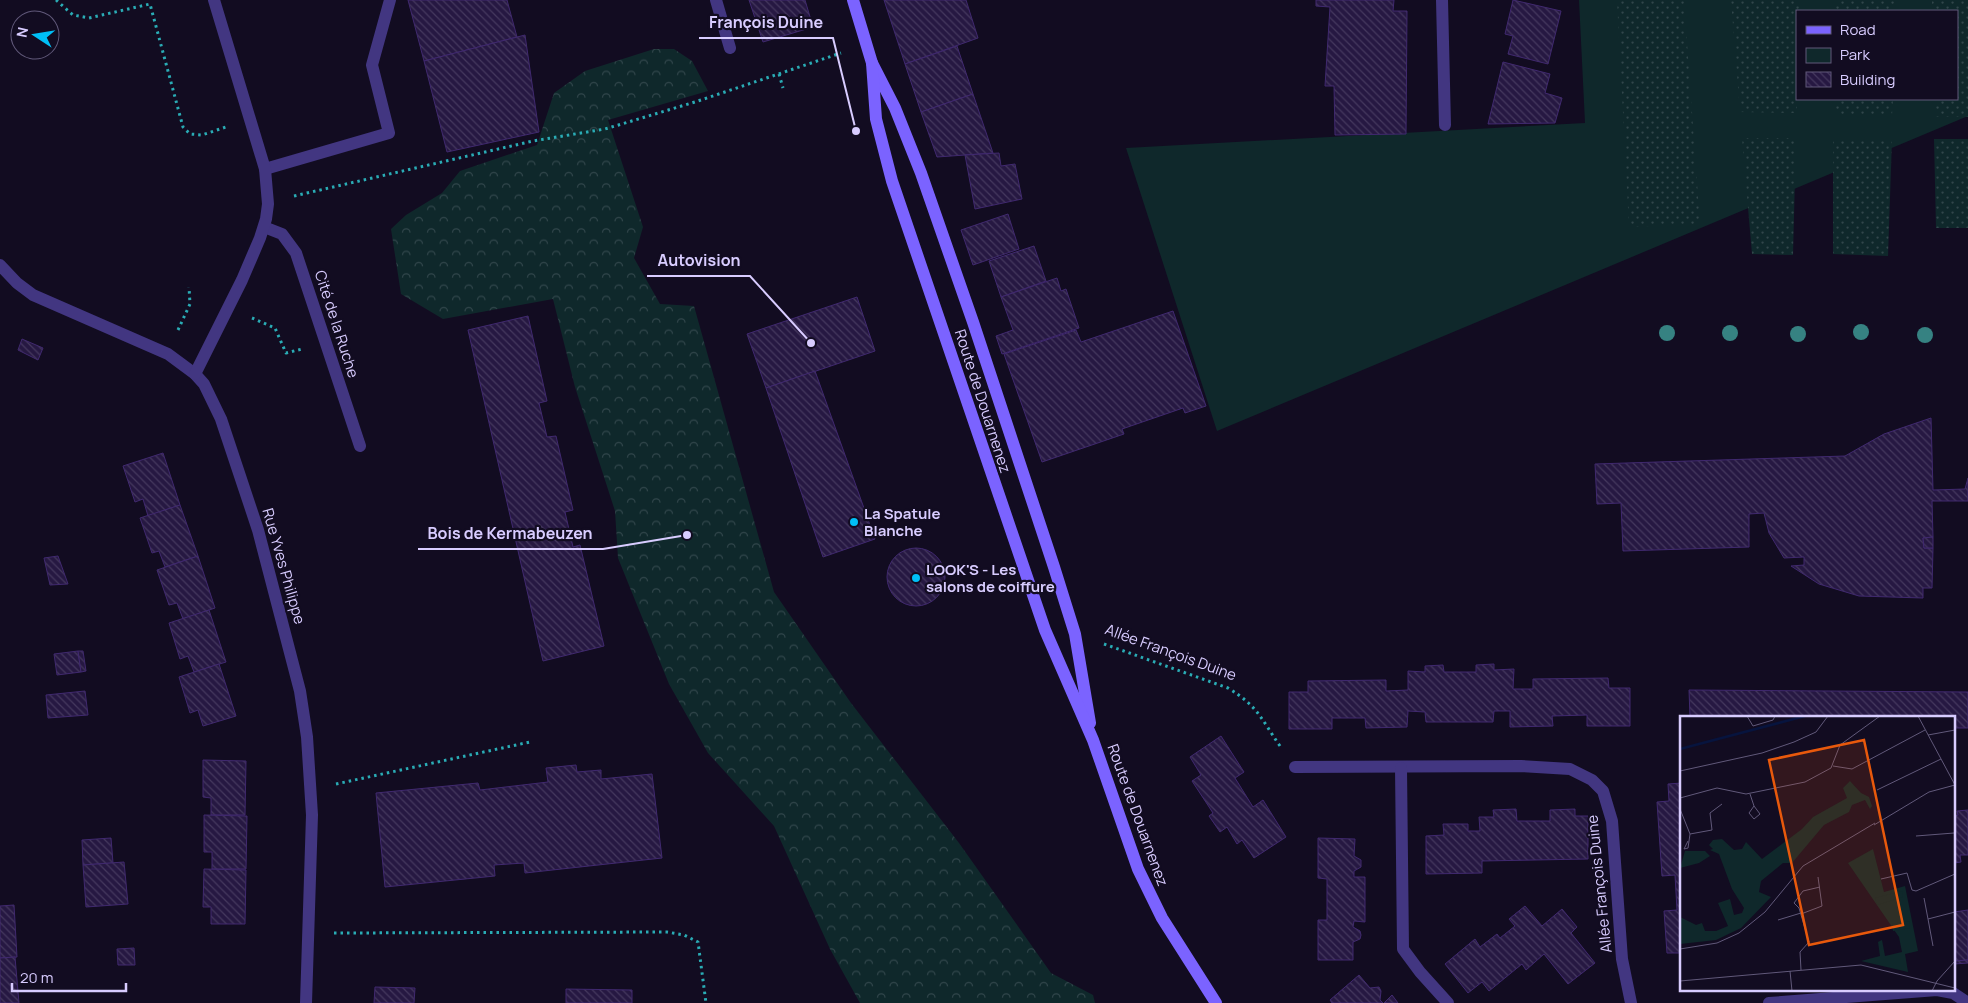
<svg xmlns="http://www.w3.org/2000/svg" width="1968" height="1003" viewBox="0 0 1968 1003" font-family="Manrope,sans-serif">
	<defs>
		<pattern id="forest-crowns" width="20" height="18" patternUnits="userSpaceOnUse" patternTransform="scale(1.25)"><rect width="20" height="18" fill="#0f282b"/><path d="M2 6a3 3 0 1 1 6 0M12 15a3 3 0 1 1 6 0" fill="none" stroke="#31464b"/></pattern>
		<pattern id="garden-dots" width="8" height="8" patternUnits="userSpaceOnUse" patternTransform="scale(1.25)"><rect width="8" height="8" fill="#0f282b"/><path d="M2 2h.1M6 6h.1" fill="none" stroke="#31464b" stroke-width="1.8" stroke-linecap="round"/></pattern>
		<pattern id="building-back-hatch" width="6" height="6" patternUnits="userSpaceOnUse" patternTransform="scale(1.25)"><rect width="6" height="6" fill="#261842"/><path d="M-1 5l2 2M0 0l6 6M5-1l2 2" fill="none" stroke="#45385e"/></pattern>
	</defs>
	<rect width="100%" height="100%" fill="#120c21"/>
	<path fill="#0f282b" fill-rule="evenodd" d="M1579,0H1968V116L1217,431L1126,148L1585,123ZM1797,11H1957V99H1797Z"/>
	<polygon fill="url(#forest-crowns)" points="654,49 674,49 692,61 708,91 608,120 643,227 634,258 660,304 694,306 774,592 851,703 959,843 1051,973 1093,995 1095,1003 860,1003 830,949 774,826 708,753 669,684 618,558 615,511 575,387 553,299 443,319 401,294 391,229 406,215 442,193 460,171 537,145 554,93 585,71"/>
	<g fill="url(#garden-dots)">
		<polygon points="1617,0 1684,0 1700,224 1629,227"/>
		<polygon points="1731,0 1800,0 1799,11 1797,11 1797,113 1740,112"/>
		<polygon points="1835,0 1896,0 1895,11 1835,11"/>
		<polygon points="1932,0 1968,0 1968,117 1934,117 1934,99 1957,99 1957,11 1932,11"/>
		<polygon points="1834,99 1893,99 1892,115 1834,114"/>
		<polygon points="1742,138 1796,138 1793,255 1752,254"/>
		<polygon points="1833,139 1892,139 1888,256 1833,254"/>
		<polygon points="1934,139 1968,139 1968,228 1936,228"/>
	</g>
	<g fill="url(#building-back-hatch)" stroke="#40296f">
		<polygon points="408,0 507,0 517,37 424,61"/>
		<polygon points="749,0 805,0 813,27 763,42"/>
		<polygon points="884,0 966,0 978,38 905,64"/>
		<polygon points="1316,0 1394,0 1393,11 1407,11 1406,134 1335,135 1334,86 1325,86 1330,7 1316,6"/>
		<polygon points="1513,0 1561,11 1548,64 1508,54 1513,36 1505,34"/>
		<polygon points="525,35 539,132 447,152 424,61"/>
		<polygon points="957,46 973,94 921,112 905,64"/>
		<polygon points="1503,62 1550,74 1545,93 1562,98 1555,123 1488,124"/>
		<polygon points="973,94 993,153 937,157 921,112"/>
		<polygon points="999,153 1001,166 1015,164 1022,199 975,209 965,155"/>
		<polygon points="1008,214 1019,249 973,265 961,230"/>
		<polygon points="1034,246 1046,281 1001,297 989,261"/>
		<polygon points="1057,278 1061,291 1066,289 1079,328 1002,354 996,336 1013,330 1001,297"/>
		<polygon points="857,297 875,351 766,388 747,334"/>
		<polygon points="1173,311 1206,406 1185,413 1183,408 1122,429 1124,434 1042,462 1004,354 1076,330 1081,342"/>
		<polygon points="528,316 547,401 539,403 547,437 556,436 573,510 565,512 573,547 580,545 604,646 543,661 468,330"/>
		<polygon points="22,339 43,348 38,360 18,350"/>
		<polygon points="815,371 875,539 823,557 766,388"/>
		<polygon points="1931,418 1933,490 1965,489 1968,478 1968,501 1932,501 1933,537 1923,538 1924,548 1933,548 1932,588 1923,588 1923,598 1859,596 1819,584 1791,566 1804,565 1804,557 1784,558 1769,533 1764,513 1749,514 1749,547 1623,551 1621,503 1597,504 1595,464 1845,456 1884,434"/>
		<polygon points="163,453 180,505 148,516 143,499 135,502 123,466"/>
		<polygon points="180,505 198,556 165,567 159,551 152,553 140,518"/>
		<polygon points="1933,537 1933,548 1924,548 1923,538"/>
		<circle cx="916" cy="577" r="29"/>
		<polygon points="58,556 68,584 50,585 44,558"/>
		<polygon points="198,556 215,608 183,619 177,603 169,605 157,570"/>
		<polygon points="209,610 226,662 194,672 188,656 180,659 169,623"/>
		<polygon points="78,651 81,672 57,675 54,654"/>
		<polygon points="78,651 83,651 86,671 81,672"/>
		<polygon points="219,664 236,716 203,726 198,710 190,713 179,677"/>
		<polygon points="1494,664 1494,670 1514,669 1513,689 1533,689 1533,679 1608,678 1609,688 1630,688 1630,726 1587,726 1587,715 1552,716 1553,726 1510,727 1510,711 1494,711 1493,722 1426,722 1425,712 1408,711 1407,727 1366,728 1365,718 1332,718 1332,729 1289,729 1289,692 1308,692 1308,681 1386,680 1386,691 1408,690 1408,671 1425,672 1425,666 1443,665 1444,672 1476,672 1476,665"/>
		<polygon points="1689,690 1968,692 1968,728 1954,728 1954,717 1690,717"/>
		<polygon points="85,691 88,715 48,718 46,695"/>
		<polygon points="1221,736 1244,772 1235,778 1253,807 1263,800 1286,837 1254,858 1242,840 1237,844 1227,827 1220,832 1209,816 1213,813 1192,781 1201,775 1190,757"/>
		<polygon points="203,760 246,761 245,815 211,815 211,798 203,797"/>
		<polygon points="576,765 577,772 601,770 601,779 652,774 662,858 525,873 524,863 494,865 495,876 385,887 376,793 478,783 480,790 548,782 546,768"/>
		<polygon points="1682,783 1682,953 1667,953 1664,911 1677,910 1675,875 1662,876 1657,802 1669,801 1668,784"/>
		<polygon points="1516,809 1517,821 1550,821 1550,810 1575,809 1575,816 1588,816 1588,859 1482,861 1482,873 1426,874 1426,836 1444,835 1443,824 1468,824 1468,831 1480,831 1479,817 1494,817 1493,810"/>
		<polygon points="1968,810 1968,855 1960,855 1961,862 1954,863 1954,816 1958,815 1957,811"/>
		<polygon points="204,815 247,816 246,869 212,869 212,852 204,852"/>
		<polygon points="111,838 113,863 83,865 82,840"/>
		<polygon points="1318,838 1355,839 1354,856 1361,860 1361,867 1354,871 1354,877 1365,877 1365,922 1354,921 1353,927 1360,931 1361,935 1360,939 1353,942 1353,960 1318,960 1318,920 1327,920 1327,879 1318,878"/>
		<polygon points="124,862 128,904 86,907 83,865"/>
		<polygon points="204,869 246,870 245,924 211,924 211,907 203,907"/>
		<polygon points="14,905 17,957 0,958 0,906"/>
		<polygon points="1525,906 1542,926 1562,909 1577,927 1571,933 1595,963 1568,984 1544,954 1526,970 1522,964 1489,991 1482,982 1468,993 1445,964 1475,939 1480,947 1497,934 1500,938 1515,926 1509,919"/>
		<polygon points="1968,910 1968,960 1954,961 1954,912"/>
		<polygon points="134,948 135,965 118,965 117,949"/>
		<polygon points="15,957 19,1003 0,1003 0,958"/>
		<polygon points="1968,960 1968,963 1954,964 1954,961"/>
		<polygon points="1359,975 1370,988 1379,987 1381,991 1380,1000 1383,1003 1332,1003 1330,1000"/>
		<polygon points="375,987 415,988 414,1003 374,1003"/>
		<polygon points="566,989 632,990 632,1003 566,1003"/>
		<polygon points="1392,995 1398,1003 1384,1003"/>
	</g>
	<g fill="none" stroke-linecap="round" stroke-linejoin="round">
		<g stroke="#2aacb5" stroke-width="3" stroke-dasharray="2.5 4" stroke-linecap="butt">
			<polyline points="56,0 73,15 89,18 150,4 183,127 190,134 202,135 226,127"/>
			<polyline points="779,74 783,88"/>
			<polyline points="294,196 533,141 605,129 695,102 841,53"/>
			<polyline points="252,318 275,328 286,353 302,349"/>
			<polyline points="178,330 190,304 189,287"/>
			<path d="M1104,644L1228,688C1259,707 1261,719 1280,746"/>
			<polyline points="336,784 530,742"/>
			<polyline points="334,933 667,932 684,935 698,942 706,1003"/>
		</g>
		<g stroke="#423681" stroke-width="12">
			<polyline points="716,0 730,48"/>
			<polyline points="265,169 389,133 372,65 390,0"/>
			<polyline points="264,227 282,234 296,253 360,446"/>
		</g>
		<g stroke="#423681" stroke-width="12">
			<polyline points="1442,0 1445,125"/>
			<polyline points="0,265 17,283 33,295 168,354 195,374 204,384 221,419 258,530 300,691 307,737 312,815 306,1003"/>
			<polyline points="195,374 242,280 260,238 266,219 268,204 265,169 214,0"/>
			<polyline points="1295,767 1521,766 1570,769 1592,780 1603,791 1612,821 1622,959 1631,1003"/>
			<polyline points="1401,768 1403,949 1420,972 1448,1003"/>
			<polyline points="1769,1003 1937,990 1953,993 1968,1003"/>
		</g>
		<g stroke="#7b63ff" stroke-width="12">
			<polyline points="853,0 872,63 895,108 921,173 973,322 1054,567 1075,634 1090,723"/>
			<polyline points="872,63 876,119 892,181 1045,630 1093,740 1138,869 1162,918 1216,1003"/>
		</g>
	</g>
	<g fill="#368282">
		<circle cx="1861" cy="332" r="8"/>
		<circle cx="1667" cy="333" r="8"/>
		<circle cx="1730" cy="333" r="8"/>
		<circle cx="1798" cy="334" r="8"/>
		<circle cx="1925" cy="335" r="8"/>
	</g>
	<g fill="#00bff7" stroke="#120c21" stroke-width="2">
		<circle cx="854" cy="522" r="5"/>
		<circle cx="916" cy="578" r="5"/>
	</g>
	<g text-anchor="middle" dominant-baseline="central" stroke-width="4.5" stroke-linejoin="round" paint-order="stroke">
		<g font-size="15" fill="#d8ccff" stroke="#120c21">
			<text transform="translate(337 324) rotate(72)">Cité de la Ruche</text>
			<text transform="translate(983 401) rotate(72)">Route de Douarnenez</text>
			<text transform="translate(284 566) rotate(74)">Rue Yves Philippe</text>
			<text transform="translate(1171 652) rotate(20)">Allée François Duine</text>
			<text transform="translate(1138 815) rotate(70)">Route de Douarnenez</text>
			<text transform="translate(1599 884) rotate(-96)">Allée François Duine</text>
		</g>
		<g font-size="15" font-weight="bold" fill="#d8ccff" stroke="#120c21" text-anchor="start">
			<text x="864" y="513">La Spatule<tspan x="864" dy="17">Blanche</tspan></text>
			<text x="926" y="569">LOOK'S - Les<tspan x="926" dy="17">salons de coiffure</tspan></text>
		</g>
	</g>
	<g transform="translate(1680 716)">
		<rect width="275" height="275" fill="#120c21"/>
		<path d="M193,133L204,176L225,170L238,235L225,238L228,256L181,245L200,240L198,226L202,224L205,240L222,236L219,221L168,147Z" fill="#0f282b"/>
		<path d="M170,65L181,77L189,81L192,90L190,93L185,84L172,89L169,96L144,109L112,147H103L81,165L79,176L91,181L61,212L36,224L0,228V201L16,209L22,207L25,215H36L48,210L38,187L50,183L54,199L62,197L64,192L52,173L39,138L30,134L33,133L29,129L33,124L42,123L54,134L62,133L66,126L82,143L122,113L133,101L167,82L163,72ZM5,135H25L30,140L19,147L0,152Z" fill="#0f282b"/>
		<path d="M222,175L223,181L197,189L195,182ZM229,205L230,212L213,215L212,208Z" fill="#0f282b"/>
		<path fill="none" stroke="#07143e" stroke-width="2.5" d="M0,33L125,0"/>
		<path fill="none" stroke="#61597a" stroke-width="1" d="M67,0L73,10L93,4L95,0M238,0L275,69M248,19L275,14M153,50L172,53L245,14M0,55L82,37L114,26L136,16L148,0M197,74L261,43M70,78L74,90L69,97L74,103L80,98L74,90M0,82L37,72L66,78L125,66L151,52L160,29L200,0M275,89V140M0,93L10,118L8,132L4,133L8,125M194,109L249,76L275,69M10,118L32,114L30,97L42,88M236,120L274,117M201,163L227,157L232,174L236,175L275,158M244,182L248,203M121,198L142,190L138,161M98,204L121,197M253,230L248,203L275,196M0,233L37,227L59,217L85,196L123,150L195,107M121,254L120,236L129,226L119,192L114,187L123,175L140,171M110,255L112,275M0,265L181,249L275,272M252,275L257,265L275,245"/>
		<path fill="#e8590c" fill-opacity="0.15" stroke="#e8590c" stroke-width="2.5" d="M184,24L223,209L129,229L89,44Z"/>
		<rect width="275" height="275" fill="none" stroke="#d8ccff" stroke-width="2.5"/>
	</g>
	<path fill="none" stroke="#d8ccff" stroke-width="2" d="M856 131L833 38H699M811 343L750 276H647M687 535L603 549H418"/>
	<g fill="#d8ccff" stroke="#120c21" stroke-width="2">
		<circle cx="856" cy="131" r="5"/>
		<circle cx="811" cy="343" r="5"/>
		<circle cx="687" cy="535" r="5"/>
	</g>
	<g font-size="16" text-anchor="middle" font-weight="bold" fill="#d8ccff" stroke="#120c21" stroke-width="4.5" stroke-linejoin="round" paint-order="stroke">
		<text x="766" y="28">François Duine</text>
		<text x="699" y="266">Autovision</text>
		<text x="510" y="539">Bois de Kermabeuzen</text>
	</g>
	<rect x="1796" y="10" width="162" height="90" fill="#120c21" stroke="#61597a"/>
	<rect x="1806" y="26" width="25" height="8" fill="#7b63ff" stroke="#61597a"/>
	<text x="1840" y="35" font-size="15" fill="#d8ccff">Road</text>
	<rect x="1806" y="48" width="25" height="15" fill="#0f282b" stroke="#61597a"/>
	<text x="1840" y="60" font-size="15" fill="#d8ccff">Park</text>
	<rect x="1806" y="72" width="25" height="15" fill="url(#building-back-hatch)" stroke="#61597a"/>
	<text x="1840" y="85" font-size="15" fill="#d8ccff">Building</text>
	<g transform="translate(35 35) rotate(282)"><circle r="24" fill="#120c21" stroke="#61597a"/>
	<path d="M0-4L9 19L0 12L-9 19Z" fill="#00bff7"/>
	<text y="-8" font-size="14" font-weight="bold" text-anchor="middle" fill="#d8ccff">N</text>
	</g>
	<path d="M12 983v8h114v-8" fill="none" stroke="#d8ccff" stroke-width="2.5"/>
	<text x="20" y="983" font-size="15" fill="#d8ccff" stroke="#120c21" stroke-width="4" paint-order="stroke">20 m</text>
</svg>
